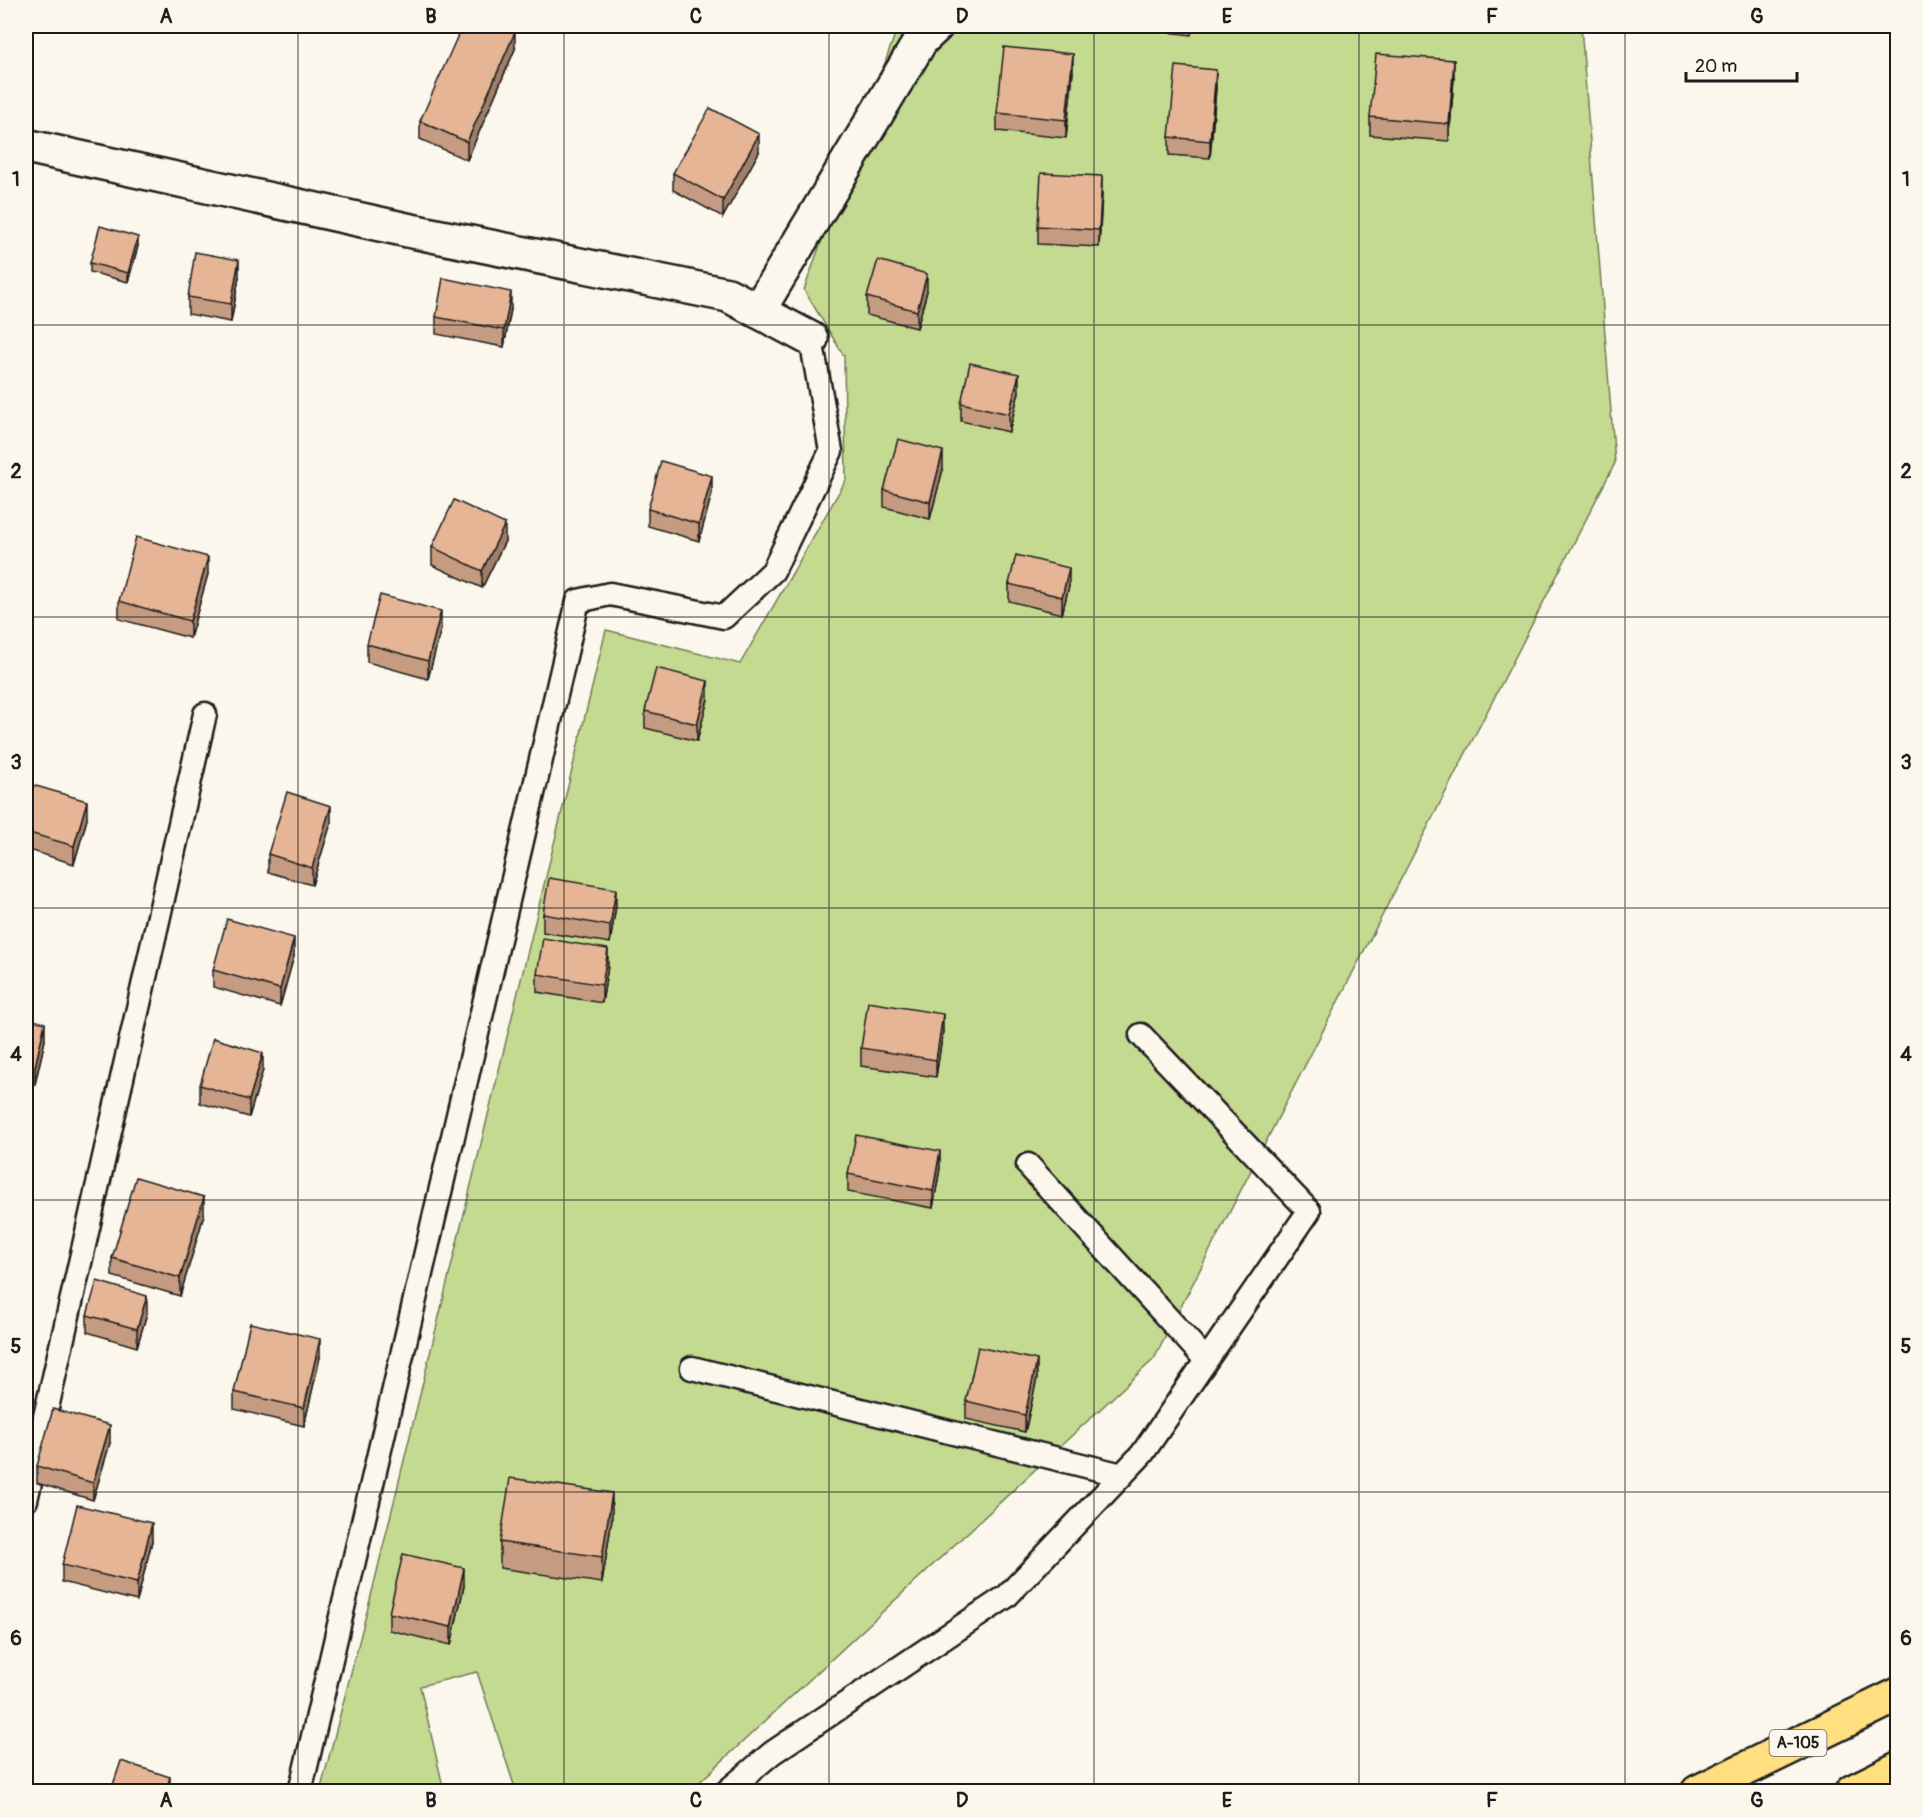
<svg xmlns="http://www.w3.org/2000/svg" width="1923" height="1817" viewBox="0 0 1923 1817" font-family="Pangolin,sans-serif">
	<rect width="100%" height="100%" fill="#fbf7ec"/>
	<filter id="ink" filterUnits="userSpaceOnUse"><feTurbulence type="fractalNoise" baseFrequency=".0167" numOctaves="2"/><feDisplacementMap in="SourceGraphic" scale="12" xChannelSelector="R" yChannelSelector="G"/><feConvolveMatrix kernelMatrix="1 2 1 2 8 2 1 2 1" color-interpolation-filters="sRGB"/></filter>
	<g filter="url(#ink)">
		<polygon fill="#c4da90" stroke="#707b56" stroke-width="1.5" points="898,26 1581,26 1615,463 1154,1359 690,1791 516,1791 477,1672 420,1686 444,1791 320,1792 372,1592 606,630 740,664 846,480 844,356 804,290"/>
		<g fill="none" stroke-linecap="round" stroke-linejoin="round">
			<g stroke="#1c1c1c" stroke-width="27">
				<g id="service">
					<polyline points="1028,1165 1206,1360"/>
					<polyline points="692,1368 1122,1475"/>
					<polyline points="26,1500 205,714"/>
					<polyline points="300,1792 578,601 610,594 724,617 773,571 831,451 811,339"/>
					<polyline points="726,1792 772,1753 1007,1596 1142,1454 1309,1211 1141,1035"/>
				</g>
			</g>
			<g stroke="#1c1c1c" stroke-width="38">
				<g id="minor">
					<polyline points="26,146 407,230 728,295 811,339"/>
					<polyline points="758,311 921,40 936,26"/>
				</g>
			</g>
			<g stroke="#1c1c1c" stroke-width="38">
				<g id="trunk">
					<polyline points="1698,1792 1898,1695"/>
					<polyline points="1852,1792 1898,1769"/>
				</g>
			</g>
			<use href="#service" stroke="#fbf7ec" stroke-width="22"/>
			<use href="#minor" stroke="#fbf7ec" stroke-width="33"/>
			<use href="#trunk" stroke="#ffdf80" stroke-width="33"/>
		</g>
		<g fill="#c59c81" stroke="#1c1c1c" stroke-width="1.5">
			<polygon points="1120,26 1193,26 1191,35"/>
			<polygon points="515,49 467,160 420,139 420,121"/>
			<polygon points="1073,72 1066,138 997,131 997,113"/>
			<polygon points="1454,78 1449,141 1370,135 1370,117"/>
			<polygon points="1216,88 1210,158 1169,155 1169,137"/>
			<polygon points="759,152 723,217 673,190 673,173"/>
			<polygon points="1102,193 1099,247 1038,244 1038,226"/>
			<polygon points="138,246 128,282 90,272 90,263"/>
			<polygon points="239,277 231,322 188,314 188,297"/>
			<polygon points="927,291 917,328 867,315 867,297"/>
			<polygon points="511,309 504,347 436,334 436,317"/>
			<polygon points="1019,392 1009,432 961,421 961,403"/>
			<polygon points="943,469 930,519 884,507 884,490"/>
			<polygon points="712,493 699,541 648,526 648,509"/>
			<polygon points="505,541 482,588 432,565 432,547"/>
			<polygon points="208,574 190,638 119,619 119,601"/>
			<polygon points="1009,584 1069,586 1062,614 1009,601"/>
			<polygon points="441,629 428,679 367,662 367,644"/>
			<polygon points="708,699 697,741 645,728 645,711"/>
			<polygon points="26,783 87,819 74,864 26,849"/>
			<polygon points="331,823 312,885 268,872 268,854"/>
			<polygon points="616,906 610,943 543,932 543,914"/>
			<polygon points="294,956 280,1006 213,987 213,970"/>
			<polygon points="608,966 602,1003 537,992 537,974"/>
			<polygon points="26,1018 45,1040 35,1084 26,1082"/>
			<polygon points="943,1031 936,1077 861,1066 861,1048"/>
			<polygon points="263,1070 249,1117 200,1103 200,1085"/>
			<polygon points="940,1168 933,1208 848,1192 848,1174"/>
			<polygon points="204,1215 180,1296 112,1276 112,1258"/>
			<polygon points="147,1313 137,1347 87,1332 87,1315"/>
			<polygon points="320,1357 304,1426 234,1409 234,1392"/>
			<polygon points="1037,1378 1025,1432 966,1419 966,1401"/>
			<polygon points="110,1443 93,1500 37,1483 37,1466"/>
			<polygon points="612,1519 602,1583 500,1568 500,1542"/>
			<polygon points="152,1541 137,1601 62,1582 62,1565"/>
			<polygon points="464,1586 451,1645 389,1630 389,1613"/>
		</g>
		<g fill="#a07f69" stroke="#1c1c1c" stroke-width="1.5">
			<polygon points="515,32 515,49 467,160 467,142"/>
			<polygon points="1073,54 1073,72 1066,138 1066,120"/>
			<polygon points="1454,60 1454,78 1449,141 1449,124"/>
			<polygon points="1216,70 1216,88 1210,158 1210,141"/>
			<polygon points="759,134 759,152 723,217 723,200"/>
			<polygon points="1102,176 1102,193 1099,247 1099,230"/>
			<polygon points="138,237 138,246 128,282 128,273"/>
			<polygon points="239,260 239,277 231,322 231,304"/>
			<polygon points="927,274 927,291 917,328 917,311"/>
			<polygon points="511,292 511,309 504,347 504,330"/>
			<polygon points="1019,374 1019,392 1009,432 1009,414"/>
			<polygon points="943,451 943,469 930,519 930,502"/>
			<polygon points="712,476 712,493 699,541 699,524"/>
			<polygon points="505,524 505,541 482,588 482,571"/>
			<polygon points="208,557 208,574 190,638 190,621"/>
			<polygon points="1069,568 1069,586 1062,614 1062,597"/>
			<polygon points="441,611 441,629 428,679 428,661"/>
			<polygon points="708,681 708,699 697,741 697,724"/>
			<polygon points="87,801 87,819 74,864 74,846"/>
			<polygon points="331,806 331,823 312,885 312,868"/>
			<polygon points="616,889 616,906 610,943 610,926"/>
			<polygon points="294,938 294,956 280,1006 280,989"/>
			<polygon points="608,949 608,966 602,1003 602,985"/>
			<polygon points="943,1014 943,1031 936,1077 936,1060"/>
			<polygon points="45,1023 45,1040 35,1084 35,1067"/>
			<polygon points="263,1053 263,1070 249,1117 249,1100"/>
			<polygon points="940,1151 940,1168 933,1208 933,1191"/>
			<polygon points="204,1197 204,1215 180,1296 180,1278"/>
			<polygon points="147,1296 147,1313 137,1347 137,1329"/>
			<polygon points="320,1339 320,1357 304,1426 304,1408"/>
			<polygon points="1037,1360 1037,1378 1025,1432 1025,1415"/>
			<polygon points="110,1425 110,1443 93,1500 93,1483"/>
			<polygon points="612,1493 612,1519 602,1583 602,1557"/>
			<polygon points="152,1523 152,1541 137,1601 137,1583"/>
			<polygon points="464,1568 464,1586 451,1645 451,1627"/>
			<polygon points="170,1777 170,1791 166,1791"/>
		</g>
		<g fill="#e5b596" stroke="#1c1c1c" stroke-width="1.5">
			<polygon points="462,26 501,26 515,32 467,142 420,121"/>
			<polygon points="1004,47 1073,54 1066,120 997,113"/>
			<polygon points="1376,54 1454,60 1449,124 1370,117"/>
			<polygon points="1176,66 1216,70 1210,141 1169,137"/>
			<polygon points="710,108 759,134 723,200 673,173"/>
			<polygon points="1041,173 1102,176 1099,230 1038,226"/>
			<polygon points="100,226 138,237 128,273 90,263"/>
			<polygon points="195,252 239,260 231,304 188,297"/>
			<polygon points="878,260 927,274 917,311 867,297"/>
			<polygon points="443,278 511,292 504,330 436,317"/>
			<polygon points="970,363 1019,374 1009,414 961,403"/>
			<polygon points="898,439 943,451 930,502 884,490"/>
			<polygon points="661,461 712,476 699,524 648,509"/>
			<polygon points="454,500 505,524 482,571 432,547"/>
			<polygon points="136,537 208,557 190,621 119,601"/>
			<polygon points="1016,555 1069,568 1062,597 1009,584"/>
			<polygon points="380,595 441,611 428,661 367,644"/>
			<polygon points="656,668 708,681 697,724 645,711"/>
			<polygon points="26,783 87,801 74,846 26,832"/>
			<polygon points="287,792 331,806 312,868 268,854"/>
			<polygon points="549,878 616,889 610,926 543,914"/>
			<polygon points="227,919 294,938 280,989 213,970"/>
			<polygon points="543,938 608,949 602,985 537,974"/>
			<polygon points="868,1002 943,1014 936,1060 861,1048"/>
			<polygon points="26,1018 45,1023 35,1067 26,1064"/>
			<polygon points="213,1038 263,1053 249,1100 200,1085"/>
			<polygon points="856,1135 940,1151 933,1191 848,1174"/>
			<polygon points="136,1177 204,1197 180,1278 112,1258"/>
			<polygon points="97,1281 147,1296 137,1329 87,1315"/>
			<polygon points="250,1323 320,1339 304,1408 234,1392"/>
			<polygon points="978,1347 1037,1360 1025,1415 966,1401"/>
			<polygon points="53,1409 110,1425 93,1483 37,1466"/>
			<polygon points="510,1478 612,1493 602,1557 500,1542"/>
			<polygon points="77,1505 152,1523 137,1583 62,1565"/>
			<polygon points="403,1554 464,1568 451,1627 389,1613"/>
			<polygon points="121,1761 170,1777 166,1791 111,1791"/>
		</g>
	</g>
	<path fill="none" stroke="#1c1c1c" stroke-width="1.5" stroke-opacity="0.55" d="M298,26V1792M564,26V1792M829,26V1792M1094,26V1792M1359,26V1792M1625,26V1792M26,325H1898M26,617H1898M26,908H1898M26,1200H1898M26,1492H1898"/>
	<g text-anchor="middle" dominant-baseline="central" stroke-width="5" stroke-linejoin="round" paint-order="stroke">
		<rect fill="#fbf7ec" stroke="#5f5e5a" stroke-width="1.5" x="1769.5" y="1730" width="57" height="26" rx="4.5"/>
		<g font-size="16" font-weight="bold" fill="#1c1c1c">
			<text x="1798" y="1743">А-105</text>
		</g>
	</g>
	<rect width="1923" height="1817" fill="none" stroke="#fbf7ec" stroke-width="66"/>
	<path d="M1686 72v9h111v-9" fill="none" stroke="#1c1c1c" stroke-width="3"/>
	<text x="1695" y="72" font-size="18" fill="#1c1c1c" stroke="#fbf7ec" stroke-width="4.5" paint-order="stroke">20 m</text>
	<rect x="33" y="33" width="1857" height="1751" fill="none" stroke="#1c1c1c" stroke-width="2"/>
	<g font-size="20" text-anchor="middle" font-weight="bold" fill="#1c1c1c">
		<text x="166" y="23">A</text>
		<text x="431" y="23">B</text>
		<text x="696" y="23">C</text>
		<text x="962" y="23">D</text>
		<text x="1227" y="23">E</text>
		<text x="1492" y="23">F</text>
		<text x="1757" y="23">G</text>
		<text x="16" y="186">1</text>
		<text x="1906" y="186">1</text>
		<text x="16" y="478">2</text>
		<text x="1906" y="478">2</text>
		<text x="16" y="769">3</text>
		<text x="1906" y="769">3</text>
		<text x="16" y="1061">4</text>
		<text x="1906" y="1061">4</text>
		<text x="16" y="1353">5</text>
		<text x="1906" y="1353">5</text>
		<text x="16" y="1645">6</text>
		<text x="1906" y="1645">6</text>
		<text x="166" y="1807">A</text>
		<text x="431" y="1807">B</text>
		<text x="696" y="1807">C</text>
		<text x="962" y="1807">D</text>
		<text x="1227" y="1807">E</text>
		<text x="1492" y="1807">F</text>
		<text x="1757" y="1807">G</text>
	</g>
</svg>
